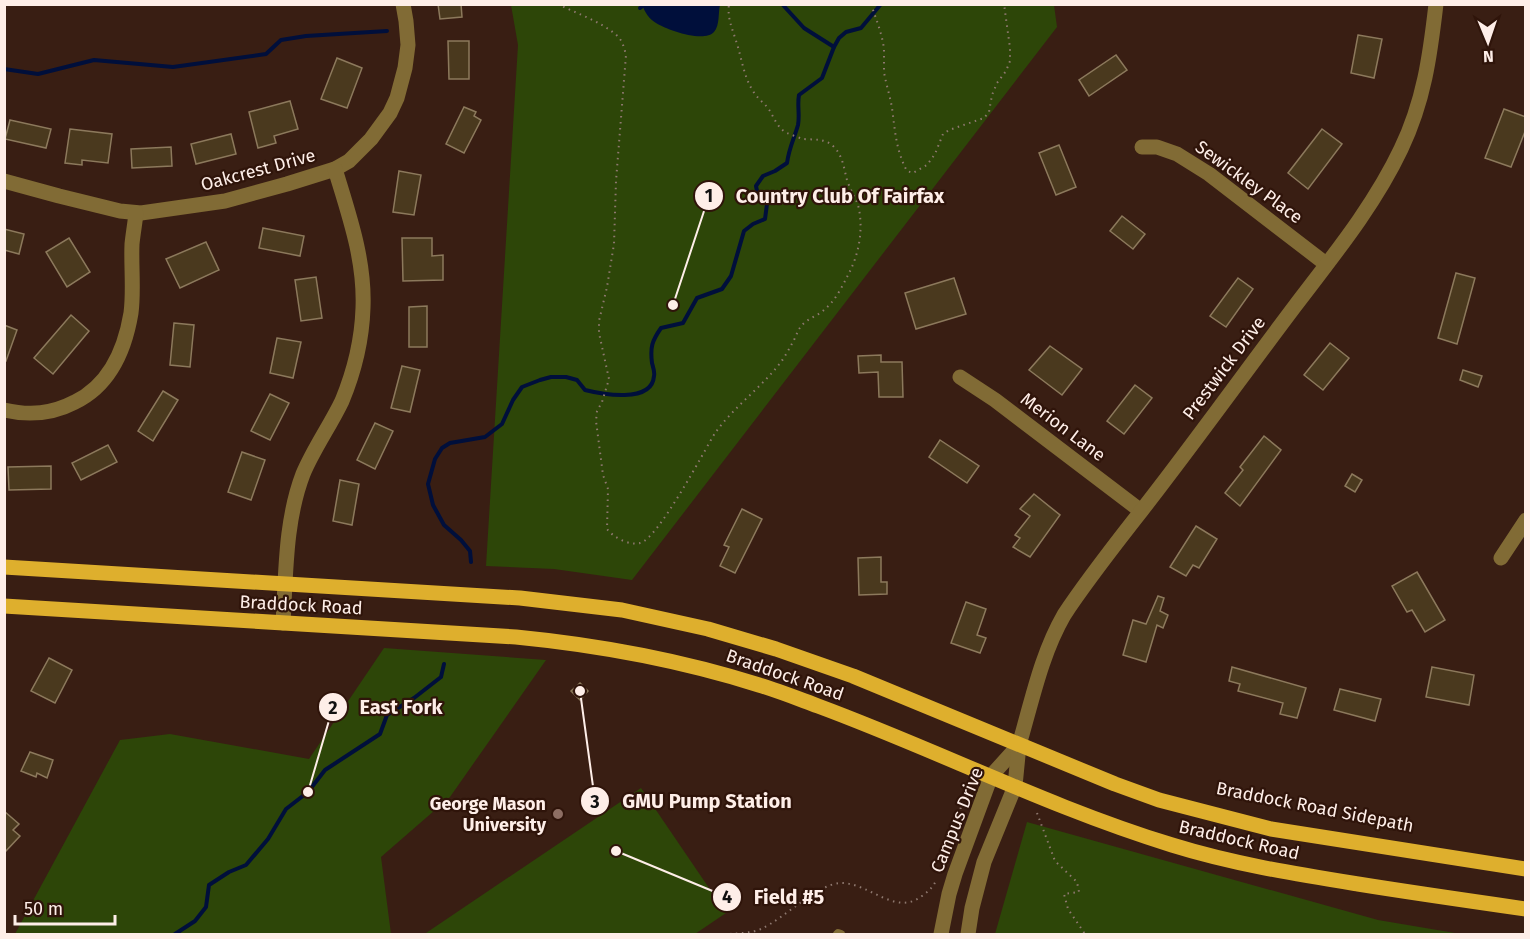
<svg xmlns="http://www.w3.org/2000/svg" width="1530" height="939" viewBox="0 0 1530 939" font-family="'Fira Sans',sans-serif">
	<rect width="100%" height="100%" fill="#391e13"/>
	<g fill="#2d4608">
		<polygon points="511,5 1054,5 1057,27 632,580 554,569 486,566 518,45"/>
		<polygon points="384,648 546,660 450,797 381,857 391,934 15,934 120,740 170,734 309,759"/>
		<polygon points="641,788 726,913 695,934 427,934 426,933"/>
		<polygon points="1027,822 1378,920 1461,934 995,934"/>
	</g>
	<path fill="#000f3b" d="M642,5H720C718,13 720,25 714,32C704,43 667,30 656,23C649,19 645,12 642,5Z"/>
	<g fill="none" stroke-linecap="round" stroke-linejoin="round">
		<g stroke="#000f3b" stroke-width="4">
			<polyline points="782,4 804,28 834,47"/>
			<polyline points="640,8 645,4"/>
			<polyline points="4,69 38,74 94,60 173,67 266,54 281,40 306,36 387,31"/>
			<path d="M471,562L470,551L461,540L444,525L433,505L428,484L435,459L442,448L450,443L485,437L502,424L513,400L522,387L540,380L551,377H566L577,380L585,390C601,394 652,404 654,376C655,372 653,367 652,363C650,347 652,341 661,328L683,323L697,298L722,289L731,276L744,231L753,224L765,219L767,204L758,196L756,186L763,176L775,171L787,163C789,148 794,139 798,125C800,115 797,105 799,95L822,78L834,47L839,38L846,32L861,28L881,4"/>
			<polyline points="175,934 195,921 206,907 209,885 229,872 246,865 268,839 286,809 308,792 325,770 380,734 387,715 414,698 441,677 444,664"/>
		</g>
	</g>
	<g fill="#4a391e" stroke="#8c795c" stroke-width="1.5">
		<polygon points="438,4 461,4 462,17 440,19"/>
		<polygon points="1358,35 1382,39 1374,78 1351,73"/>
		<polygon points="448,41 469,41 469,79 449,79"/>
		<polygon points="1116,55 1127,70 1089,96 1079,80"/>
		<polygon points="337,58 362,68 347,108 321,99"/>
		<polygon points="290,101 298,129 274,136 276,143 258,148 249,112"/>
		<polygon points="464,107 476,112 474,116 481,120 464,153 446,144"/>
		<polygon points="1504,109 1526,117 1526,129 1511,167 1485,158"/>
		<polygon points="10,120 51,129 46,148 5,139"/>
		<polygon points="70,129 112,134 108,163 82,160 82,165 65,163"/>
		<polygon points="1322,129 1342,144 1308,189 1288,173"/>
		<polygon points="231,134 236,154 196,164 191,144"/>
		<polygon points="1059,145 1076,187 1056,195 1039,153"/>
		<polygon points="171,147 172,166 132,168 131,149"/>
		<polygon points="399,171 421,175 414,215 393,212"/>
		<polygon points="1122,216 1145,234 1133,249 1110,231"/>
		<polygon points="263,228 304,236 300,256 259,248"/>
		<polygon points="4,229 24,234 19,254 4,250"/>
		<polygon points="69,238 90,272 67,287 46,252"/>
		<polygon points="402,238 432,238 432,256 443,255 443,280 403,281"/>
		<polygon points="206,242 219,270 180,288 166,259"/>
		<polygon points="1456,273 1475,278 1457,344 1438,338"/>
		<polygon points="316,277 322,318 301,321 295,280"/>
		<polygon points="954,278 966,314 916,329 905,293"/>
		<polygon points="1238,278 1253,289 1226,327 1210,316"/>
		<polygon points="427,306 427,347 409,347 409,307"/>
		<polygon points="71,315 89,331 53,374 34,358"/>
		<polygon points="174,323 194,325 190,367 170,365"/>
		<polygon points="4,325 17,330 6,361 4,360"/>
		<polygon points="277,338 301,342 293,378 270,373"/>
		<polygon points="1330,343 1349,358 1323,390 1304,375"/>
		<polygon points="1050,346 1082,369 1062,395 1029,370"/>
		<polygon points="881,355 881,362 902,362 903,397 879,397 878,372 859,373 858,356"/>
		<polygon points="402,366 420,370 410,412 391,408"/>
		<polygon points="1463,370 1482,376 1478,387 1460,380"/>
		<polygon points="1135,385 1152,398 1124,434 1107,421"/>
		<polygon points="163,391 178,400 153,441 138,431"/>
		<polygon points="270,394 289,403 270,440 251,431"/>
		<polygon points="375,423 393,431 375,469 357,460"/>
		<polygon points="1264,436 1281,450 1240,506 1225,493 1243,470 1240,467"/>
		<polygon points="940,440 979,466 967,483 929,457"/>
		<polygon points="108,445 117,462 81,480 72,463"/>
		<polygon points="242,452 265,460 251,500 228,492"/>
		<polygon points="51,466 51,489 9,490 8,467"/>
		<polygon points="1352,474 1362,480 1355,492 1345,486"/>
		<polygon points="340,480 359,484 352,525 333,521"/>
		<polygon points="1034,494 1060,515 1030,557 1013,547 1020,538 1015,535 1030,516 1020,509"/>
		<polygon points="742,509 762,519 735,573 720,566 729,547 724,545"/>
		<polygon points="1196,526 1217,539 1199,568 1193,565 1186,576 1170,567"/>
		<polygon points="881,557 881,582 887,582 887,594 859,595 858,558"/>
		<polygon points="1417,572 1445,620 1425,632 1412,610 1407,612 1392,586"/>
		<polygon points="1158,596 1164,598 1160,611 1168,615 1163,628 1157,625 1146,662 1123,655 1133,620 1146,624"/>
		<polygon points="966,602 986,609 977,635 986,638 980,653 951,643"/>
		<polygon points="49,658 72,670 55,703 31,691"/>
		<polygon points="1232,667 1306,688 1297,718 1280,714 1283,703 1238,691 1240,684 1229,681"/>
		<polygon points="1432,667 1474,675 1469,705 1426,697"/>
		<polygon points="580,683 588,691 580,700 571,691"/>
		<polygon points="1340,689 1381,699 1375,721 1334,710"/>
		<polygon points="30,752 53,760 47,778 37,773 36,777 21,771"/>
		<polygon points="4,811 19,824 13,830 20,836 4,853"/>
	</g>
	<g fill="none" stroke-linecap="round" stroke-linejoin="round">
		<g stroke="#8e786f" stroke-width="2" stroke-dasharray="1.5 4.5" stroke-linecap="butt">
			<path d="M558,4C575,13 600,21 615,34C622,39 624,47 626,55L616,181L614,244L607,287L599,321V333L609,379L602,402L597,411L596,421L603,475L608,489L607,529C613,537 629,546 640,543C658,539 703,453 715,433C733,408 758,390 777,367C784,359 789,349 794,340C797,334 798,329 803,324C809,318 819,315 825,309C835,301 842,287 848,275C859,255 864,228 858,205C855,197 850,189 847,180C844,169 843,156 834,147C825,138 815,140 804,139C799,138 792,135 787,133C777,128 774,117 768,108C763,102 757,98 753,91C744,77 742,60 737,44C733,30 727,19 729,4"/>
			<path d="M871,4C876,19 882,33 884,49C884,56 884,64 884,72C886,84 890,96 892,108C895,130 896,151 907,171L913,173L927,165L935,154L943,134L949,130L984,118L989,112L992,95L997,83L1006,71L1010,61V48L1004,4"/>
			<polyline points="1037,813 1055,861 1077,882 1079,892 1064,894 1068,909 1085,934"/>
			<polyline points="960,815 962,794"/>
			<path d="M730,934C740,933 752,933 761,929C785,918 816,885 840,883C869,882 895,917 922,896C929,891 933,887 937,879"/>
		</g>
		<polyline stroke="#816b35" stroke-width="8" points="837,934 838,933 841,934"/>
		<g stroke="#816b35" stroke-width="15">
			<polyline points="1142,147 1157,147 1177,154 1209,174 1326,264"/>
			<polyline points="4,181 59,196 120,211 141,213 225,201 287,184 335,169 349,161 371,139 390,113 397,98 405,68 408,45 406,21 403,4"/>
			<polyline points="960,377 995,400 1141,511"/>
			<path d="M4,410C30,416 52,414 75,402C110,385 125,349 131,313C134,290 131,267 132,244C133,234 135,223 136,213"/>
			<polyline points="1501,558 1526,520"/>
			<path d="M283,623C286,574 285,521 303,474C314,448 330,426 342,401C354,372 362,339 363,308C365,260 349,215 335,169"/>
			<path d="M1019,745C1032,701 1041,655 1064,615C1093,571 1127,530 1159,488C1205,428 1249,367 1295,306C1333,256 1374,206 1401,149C1424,101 1430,56 1436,4"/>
		</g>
		<g stroke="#816b35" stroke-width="15">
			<polyline points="941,934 949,894 955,874 991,776 1019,745"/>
			<polyline points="968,934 972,908 984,862 1015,786 1019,745"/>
		</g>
		<g stroke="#deaf2d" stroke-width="15">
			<polyline points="4,567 520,598 622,610 708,629 776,649 853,676 1115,784 1159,800 1271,829 1526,869"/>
			<path d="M4,606L516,637C598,645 680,660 759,685C779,691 799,699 818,706C937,750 1051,808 1172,845C1233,864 1296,874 1358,884C1414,893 1470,901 1526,909"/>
		</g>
	</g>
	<circle fill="#8d6e63" stroke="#2f140a" stroke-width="2" cx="558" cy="814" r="6"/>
	<g text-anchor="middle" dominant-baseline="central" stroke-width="4.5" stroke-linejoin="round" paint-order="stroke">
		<g font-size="18" fill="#feeee8" stroke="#2f140a">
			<text transform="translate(258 170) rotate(-15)">Oakcrest Drive</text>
			<text transform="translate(1249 182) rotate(36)">Sewickley Place</text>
			<text transform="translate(1224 368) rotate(-53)">Prestwick Drive</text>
			<text transform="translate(1063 427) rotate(37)">Merion Lane</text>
			<text transform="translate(301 605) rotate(3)">Braddock Road</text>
			<text transform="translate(785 675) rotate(19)">Braddock Road</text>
			<text transform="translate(1315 807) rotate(11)">Braddock Road Sidepath</text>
			<text transform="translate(957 820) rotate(-68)">Campus Drive</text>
			<text transform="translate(1239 840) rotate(13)">Braddock Road</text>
		</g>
		<g font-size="18" font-weight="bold" fill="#feeee8" stroke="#2f140a" text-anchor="end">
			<text x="546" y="804">George Mason<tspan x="546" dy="21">University</tspan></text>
		</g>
	</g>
	<path fill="none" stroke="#feeee8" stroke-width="2" d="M673 305L709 196M308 792L333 707M580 691L595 801M616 851L727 897"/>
	<g fill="#feeee8" stroke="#2f140a" stroke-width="2">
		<circle cx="673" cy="305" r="6"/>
		<circle cx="308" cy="792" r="6"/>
		<circle cx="580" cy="691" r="6"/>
		<circle cx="616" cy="851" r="6"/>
		<circle cx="709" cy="196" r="15"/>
		<circle cx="333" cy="707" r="15"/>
		<circle cx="595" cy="801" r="15"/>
		<circle cx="727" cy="897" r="15"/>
	</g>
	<g font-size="18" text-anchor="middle" font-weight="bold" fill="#111">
		<text x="709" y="202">1</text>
		<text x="333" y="714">2</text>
		<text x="595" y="808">3</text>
		<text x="727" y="903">4</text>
	</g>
	<g font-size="20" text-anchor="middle" font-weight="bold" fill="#feeee8" stroke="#2f140a" stroke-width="4.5" stroke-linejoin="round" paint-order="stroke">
		<text x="840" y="203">Country Club Of Fairfax</text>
		<text x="401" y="714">East Fork</text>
		<text x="707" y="808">GMU Pump Station</text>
		<text x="789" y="904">Field #5</text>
	</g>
	<rect width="1530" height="939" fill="none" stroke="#feeee8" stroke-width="12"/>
	<g transform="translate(1488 42) rotate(178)" stroke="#2f140a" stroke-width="4.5" paint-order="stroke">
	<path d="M0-4.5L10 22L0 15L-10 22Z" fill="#feeee8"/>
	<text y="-9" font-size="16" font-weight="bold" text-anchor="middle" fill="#feeee8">N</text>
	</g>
	<path d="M15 915v9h100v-9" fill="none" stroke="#feeee8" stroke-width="3"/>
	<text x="24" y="915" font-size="18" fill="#feeee8" stroke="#2f140a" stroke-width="4.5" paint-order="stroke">50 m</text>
</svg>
